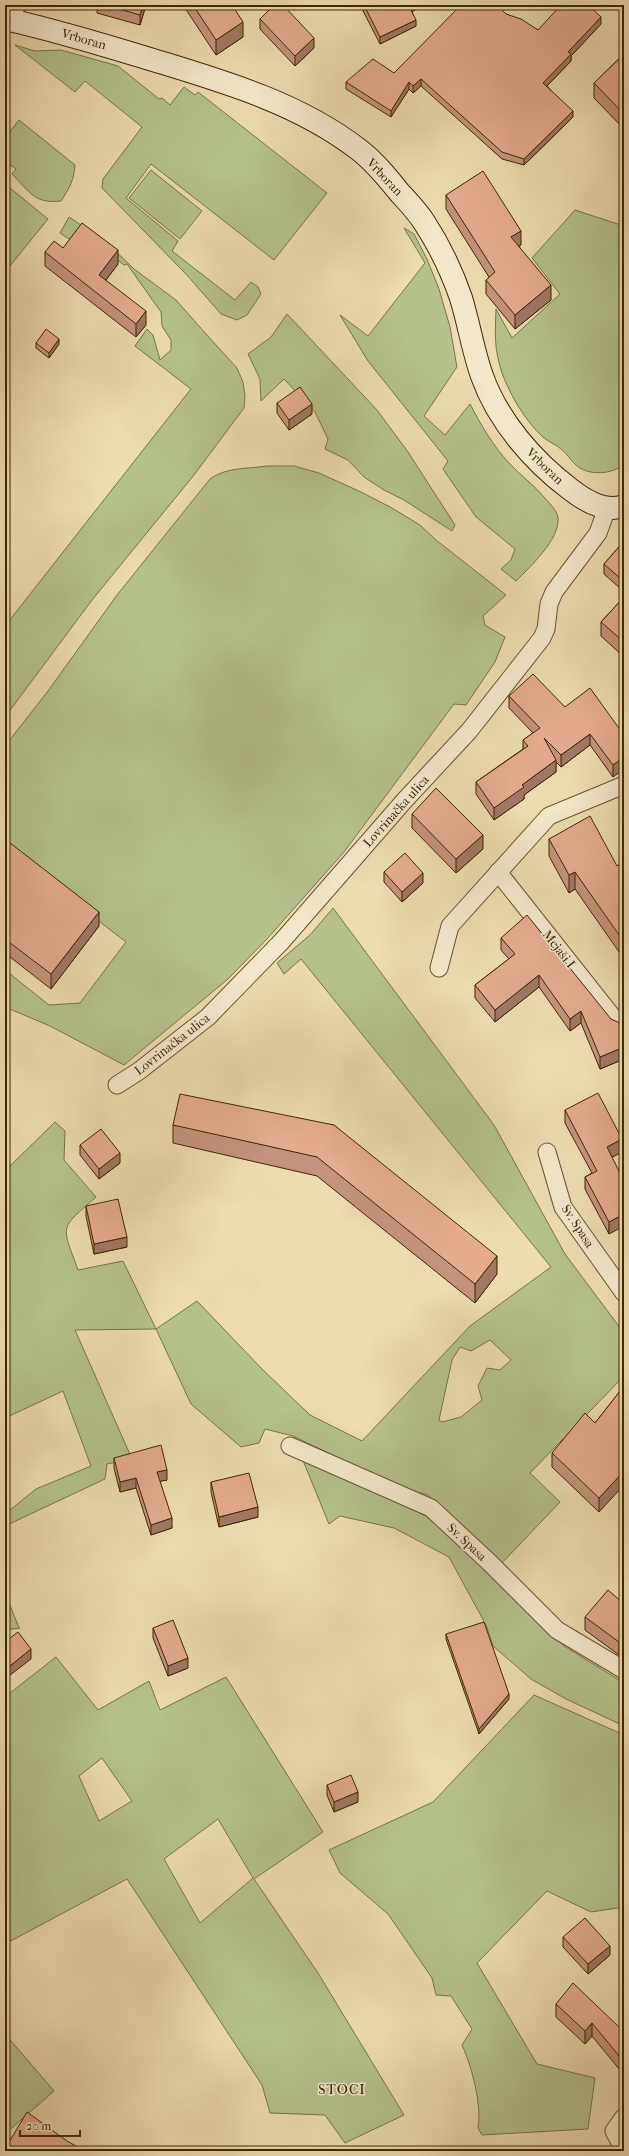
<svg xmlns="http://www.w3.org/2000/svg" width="629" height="2156" viewBox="0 0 629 2156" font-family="'IM FELL French Canon',serif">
	<rect width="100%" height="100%" fill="#ecdcaf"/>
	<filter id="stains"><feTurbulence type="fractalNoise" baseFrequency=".005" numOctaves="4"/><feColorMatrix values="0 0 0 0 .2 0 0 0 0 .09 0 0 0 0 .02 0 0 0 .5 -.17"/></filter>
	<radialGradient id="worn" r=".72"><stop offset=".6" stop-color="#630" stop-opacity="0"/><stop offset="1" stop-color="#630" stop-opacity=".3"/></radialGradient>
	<g fill="#b4c18d" stroke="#787448" fill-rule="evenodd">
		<polygon points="15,45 35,51 61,50 118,66 159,99 162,98 170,105 184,87 195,95 198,92 327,193 274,260 151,164 126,198 178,241 172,251 235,300 251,282 258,287 261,294 247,315 237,320 221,314 186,274 102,188 103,179 142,127 85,81 75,92"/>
		<path d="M19,120L75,165C74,180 69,189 61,201C34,204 30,192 12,174L16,169L5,161V138Z"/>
		<polygon points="151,170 202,211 180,239 129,198"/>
		<polygon points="5,184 48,219 5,272"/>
		<path d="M575,210L624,226V464C612,475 588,476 576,465C570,460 567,453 561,449C556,444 548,442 543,437C526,422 510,395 502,373C494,348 495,335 496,309L512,338L560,294L532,258Z"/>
		<polygon points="69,217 105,241 134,269 176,300 206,334 237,368 243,382 245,396 244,408 194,475 92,600 5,717 5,626 191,389 135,346 147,329 153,335 160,360 171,350 171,340 162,326 161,312 127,264 124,265 82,232 72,241 60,233"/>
		<path d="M404,228L414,234L427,259L439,289L450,327L457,367L424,416L445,435L470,404C481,425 493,446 509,463C520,475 534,485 544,497C549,503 557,510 558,518C560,539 530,567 516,581L501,569L511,560L515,549L476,517L443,469L448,461L368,361L340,315L368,336L425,263Z"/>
		<polygon points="287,314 377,410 408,452 455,525 452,531 404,500 384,490 364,477 348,460 325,449 328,439 315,412 284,379 261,401 260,379 248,354 271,337"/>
		<path d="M267,466H294L319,473L361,492L392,508L420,525L436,540L506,595L483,616L485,625L505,637L495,662L466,705L454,704L344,852L267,939L228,979L124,1065L50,1026L5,1007V970L49,1005L80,1003L126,942L5,849V746L48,691L117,595L210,479C226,467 247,469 267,466Z"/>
		<path d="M333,908L494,1125L565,1254L624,1333V1376L530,1473L560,1502L501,1564L428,1495L397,1486L293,1436L265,1429L259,1443L241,1447L191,1404L156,1329L75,1330L132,1459L107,1464L105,1479L5,1526V1514L36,1489L91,1466L63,1391L5,1418V1171L55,1122L65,1131L64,1160L96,1197C59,1230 61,1223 78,1270L123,1261L156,1329L197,1301L262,1369L310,1415L362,1441L470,1326L551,1267L301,959L284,974L277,963L310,935ZM490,1340L511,1360L500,1370L487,1368L478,1386L482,1400L461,1417L442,1422L439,1420L452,1360L460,1347L471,1351Z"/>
		<polygon points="302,1458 402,1503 440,1524 564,1646 624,1683 624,1726 566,1699 531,1679 493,1646 486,1625 449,1557 394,1528 340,1516 329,1524"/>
		<polygon points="5,1593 19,1628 20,1628 5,1630"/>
		<path d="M56,1657L98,1710L149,1681L160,1710L226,1677L323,1832L254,1879L318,1973L404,2115L345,2143L325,2115L270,2113L262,2085L127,1879L5,1944V1697ZM102,1758L132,1801L99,1821L79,1776ZM218,1819L253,1878L200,1923L164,1859Z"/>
		<path d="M534,1695L624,1735V1907L591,1912L547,1891L477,1963L537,2064L595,2078L588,2129L482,2135L478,2128C482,2105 472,2067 462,2045L472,2029L451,1996L436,1995L432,1978L388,1914L340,1873L329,1850L433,1802Z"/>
		<polygon points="5,2034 54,2091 5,2134"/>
	</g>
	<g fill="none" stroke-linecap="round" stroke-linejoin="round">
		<g stroke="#69542e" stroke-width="19">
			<g id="street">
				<polyline points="10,20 17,5"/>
				<polyline points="498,872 619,1025"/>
				<polyline points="439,968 450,926 549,816 624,785"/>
				<polyline points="117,1085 139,1071 208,1017 282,941 404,801 469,731 542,638 546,629 549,604 554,592 598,533 607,508"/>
				<polyline points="547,1152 563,1207 624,1293"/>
				<polyline points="290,1446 431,1508 490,1563 557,1630 624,1670"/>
				<polyline points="624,2117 614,2131 624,2150"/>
			</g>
		</g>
		<g stroke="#3d2703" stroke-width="24">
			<path id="secondary" d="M5,19C55,30 104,45 153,60C225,82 298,103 358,149C374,161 387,177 399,192C408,202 417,211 424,222C439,245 452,272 461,298C469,324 473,351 482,376C498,421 533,461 570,489C584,500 605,513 624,506"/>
		</g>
		<use href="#street" stroke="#f3e8cb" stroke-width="17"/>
		<use href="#secondary" stroke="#f3e8cb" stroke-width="22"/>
	</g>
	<g fill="#c4937b" stroke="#3d2703">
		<polygon points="97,5 146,5 140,25 97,13"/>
		<polygon points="183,5 232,5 243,37 216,55"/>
		<polygon points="360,5 425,5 412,11 416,26 380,44"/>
		<polygon points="506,14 538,30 601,24 571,56 571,61 547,86 573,117 524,165 502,159 421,86 413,93 409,89 391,117 346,89 346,82 394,73"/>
		<polygon points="260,19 314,48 295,66 260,29"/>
		<polygon points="624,54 624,129 594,98 594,83"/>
		<polygon points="446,195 521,245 519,246 551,300 515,329 486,294 486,280 489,277 446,209"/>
		<polygon points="63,248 118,264 106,280 146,325 136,337 45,266 45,252"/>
		<polygon points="36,343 59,344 49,358 36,348"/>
		<polygon points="277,403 312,414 289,430 277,413"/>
		<polygon points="624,541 624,586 621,589 604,574 604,564"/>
		<polygon points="624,597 624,657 601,636 601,622"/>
		<polygon points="509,696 565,707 621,731 613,777 590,745 561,767 556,762 556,772 524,795 524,799 494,820 476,794 476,782 523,749 523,740 533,733 509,708"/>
		<polygon points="412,814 483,849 456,873 412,828"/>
		<polygon points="5,839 99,926 51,989 5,953"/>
		<polygon points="549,839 617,866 624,861 624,959 575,889 569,893 549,856"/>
		<polygon points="384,872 423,883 402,902 384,882"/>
		<polygon points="501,938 611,1019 624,1033 624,1059 600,1069 581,1023 570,1031 539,987 495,1022 475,998 475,985 509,959 501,950"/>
		<polygon points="565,1110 622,1152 612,1157 609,1234 585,1189 585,1177 592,1173 565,1123"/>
		<polygon points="173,1125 334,1125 497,1274 475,1303 317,1176 173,1143"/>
		<polygon points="80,1145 120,1163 99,1179 80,1155"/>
		<polygon points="86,1206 127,1247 94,1254 86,1216"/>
		<polygon points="624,1386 599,1512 552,1467 552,1453 595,1423"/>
		<polygon points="114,1458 167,1480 160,1481 172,1528 151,1535 136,1488 120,1492 114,1468"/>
		<polygon points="211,1482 258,1517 219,1527 211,1492"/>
		<polygon points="624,1604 624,1649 619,1655 585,1630 585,1617"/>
		<polygon points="153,1628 188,1668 168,1676 153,1638"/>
		<polygon points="446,1634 509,1699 479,1734 446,1639"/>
		<polygon points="327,1785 358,1802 334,1812 327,1795"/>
		<polygon points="563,1937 610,1955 588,1974 563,1947"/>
		<polygon points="556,2004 619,2027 624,2022 624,2075 592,2036 585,2044 556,2017"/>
	</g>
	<g fill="#a07864" stroke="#3d2703">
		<polygon points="143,5 146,5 140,25 140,15"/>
		<polygon points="411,5 425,5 409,13 409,6"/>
		<polygon points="601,17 601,24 571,56 571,61 543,90 543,83 568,52"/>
		<polygon points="416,20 416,26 380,44 380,37"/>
		<polygon points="243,22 243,37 216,55 216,40"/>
		<polygon points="314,38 314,48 295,66 295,56"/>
		<polygon points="421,79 421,86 413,93 413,86"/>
		<polygon points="409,82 409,89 391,117 391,111"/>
		<polygon points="573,111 573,117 524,165 524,159"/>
		<polygon points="6,151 6,169 5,169 5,152"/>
		<polygon points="521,231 521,245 511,251 511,237"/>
		<polygon points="118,250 118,264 99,289 99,275"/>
		<polygon points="551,285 551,300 515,329 515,315"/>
		<polygon points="146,311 146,325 136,337 136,324"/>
		<polygon points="59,339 59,344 49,358 49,353"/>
		<polygon points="312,404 312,414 289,430 289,420"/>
		<polygon points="624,576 624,586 621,589 621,579"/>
		<polygon points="590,734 590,745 561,767 561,755"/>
		<polygon points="624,757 624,769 613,777 613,765"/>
		<polygon points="556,760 556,772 524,795 524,799 494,820 494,808 522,785"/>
		<polygon points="483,835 483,849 456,873 456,859"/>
		<polygon points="575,872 575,889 569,893 569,875"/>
		<polygon points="423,873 423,883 402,902 402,892"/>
		<polygon points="99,912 99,926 51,989 51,974"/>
		<polygon points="539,975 539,987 495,1022 495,1010"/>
		<polygon points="581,1011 581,1023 570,1031 570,1019"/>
		<polygon points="624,1047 624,1059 600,1069 600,1057"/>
		<polygon points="622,1139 622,1152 607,1160 607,1147"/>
		<polygon points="120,1153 120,1163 99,1179 99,1169"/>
		<polygon points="624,1214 624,1226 609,1234 609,1222"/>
		<polygon points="127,1237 127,1247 94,1254 94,1244"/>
		<polygon points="497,1256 497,1274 475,1303 475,1284"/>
		<polygon points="167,1470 167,1480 157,1482 157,1472"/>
		<polygon points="624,1471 624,1485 599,1512 599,1498"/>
		<polygon points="136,1478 136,1488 120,1492 120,1482"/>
		<polygon points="258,1507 258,1517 219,1527 219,1517"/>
		<polygon points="172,1518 172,1528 151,1535 151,1525"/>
		<polygon points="624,1636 624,1649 619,1655 619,1642"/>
		<polygon points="31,1649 31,1659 5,1679 5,1670"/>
		<polygon points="188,1658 188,1668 168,1676 168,1666"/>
		<polygon points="509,1694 509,1699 479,1734 479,1729"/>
		<polygon points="358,1792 358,1802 334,1812 334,1802"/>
		<polygon points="610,1946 610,1955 588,1974 588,1964"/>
		<polygon points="592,2023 592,2036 585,2044 585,2031"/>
	</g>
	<g fill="#e4ab8f" stroke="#3d2703">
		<polygon points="105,5 143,5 140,15"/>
		<polygon points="193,5 232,5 243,22 216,40"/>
		<polygon points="274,5 283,5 314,38 295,56 260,19"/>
		<polygon points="364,5 411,5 409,6 416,20 380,37"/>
		<polygon points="461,5 497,5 506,14 521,19 538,30 561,5 588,5 601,17 568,52 571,54 543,83 573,111 524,159 502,152 421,79 413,86 409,82 391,111 346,82 373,59 394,73"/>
		<polygon points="624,54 624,114 594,83"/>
		<polygon points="483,171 521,231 511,237 551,285 515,315 486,280 495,272 446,195"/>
		<polygon points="82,223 118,250 99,275 146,311 136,324 45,252 54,241 63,248"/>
		<polygon points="46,329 59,339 49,353 36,343"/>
		<polygon points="300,387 312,404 289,420 277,403"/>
		<polygon points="624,541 624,576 621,579 604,564"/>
		<polygon points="624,597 624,642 601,622"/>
		<polygon points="533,674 565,707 590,688 621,731 624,729 624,757 613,765 590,734 561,755 544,738 556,760 522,785 524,787 494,808 476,782 528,746 523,740 540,728 509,696"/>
		<polygon points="436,788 483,835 456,859 412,814"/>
		<polygon points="590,816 617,866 624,861 624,942 575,872 569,875 549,839"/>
		<polygon points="5,839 99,912 51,974 5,939"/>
		<polygon points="405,853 423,873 402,892 384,872"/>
		<polygon points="527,915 611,1019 620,1023 624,1033 624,1047 600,1057 581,1011 570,1019 539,975 495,1010 475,985 515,954 501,938"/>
		<polygon points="598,1093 622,1139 607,1147 624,1181 624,1214 609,1222 585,1177 597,1171 565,1110"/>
		<polygon points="180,1094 334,1125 497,1256 475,1284 317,1157 173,1125"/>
		<polygon points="101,1129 120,1153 99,1169 80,1145"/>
		<polygon points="118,1199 127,1237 94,1244 86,1206"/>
		<polygon points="624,1386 624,1471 599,1498 552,1453 585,1413 595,1423"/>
		<polygon points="161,1445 167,1470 157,1472 172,1518 151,1525 136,1478 120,1482 114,1458"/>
		<polygon points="249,1473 258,1507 219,1517 211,1482"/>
		<polygon points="608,1590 624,1604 624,1636 619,1642 585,1617"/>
		<polygon points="173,1620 188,1658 168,1666 153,1628"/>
		<polygon points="484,1622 509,1694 479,1729 446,1634"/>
		<polygon points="18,1632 31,1649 5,1670 5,1642"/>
		<polygon points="351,1775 358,1792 334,1802 327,1785"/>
		<polygon points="585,1918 610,1946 588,1964 563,1937"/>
		<polygon points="573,1983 619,2027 624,2022 624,2062 592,2023 585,2031 556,2004"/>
		<polygon points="27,2112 67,2141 85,2151 5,2151 5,2149"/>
	</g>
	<g text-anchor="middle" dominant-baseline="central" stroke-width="3" stroke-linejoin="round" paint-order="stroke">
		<g font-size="13" fill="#3d2703" stroke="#f3e8cb">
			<text transform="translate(84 39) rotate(16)">Vrboran</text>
			<text transform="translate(385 177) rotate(47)">Vrboran</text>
			<text transform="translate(545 466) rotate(44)">Vrboran</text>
			<text transform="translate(396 811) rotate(-48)">Lovrinačka ulica</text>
			<text transform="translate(559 949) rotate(52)">Mejaši I</text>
			<text transform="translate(172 1044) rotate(-38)">Lovrinačka ulica</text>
			<text transform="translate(578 1226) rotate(57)">Sv. Spasa</text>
			<text transform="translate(467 1542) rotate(43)">Sv. Spasa</text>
		</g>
		<g font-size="14" letter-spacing="1" fill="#3d2703" stroke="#f3e8cb">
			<text x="342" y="2089">STOCI</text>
		</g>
	</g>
	<rect width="629" height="2156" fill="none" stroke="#ecdcaf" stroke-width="20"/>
	<rect x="6" y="6" width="617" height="2144" fill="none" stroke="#3d2703" stroke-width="2"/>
	<rect x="10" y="10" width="609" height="2136" fill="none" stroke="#3d2703"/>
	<path d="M20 2130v6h60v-6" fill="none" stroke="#3d2703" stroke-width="2"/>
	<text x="26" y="2130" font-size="12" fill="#3d2703" stroke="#f3e8cb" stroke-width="3" paint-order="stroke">20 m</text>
	<rect width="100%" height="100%" filter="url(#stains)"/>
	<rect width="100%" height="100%" fill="url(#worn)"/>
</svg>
